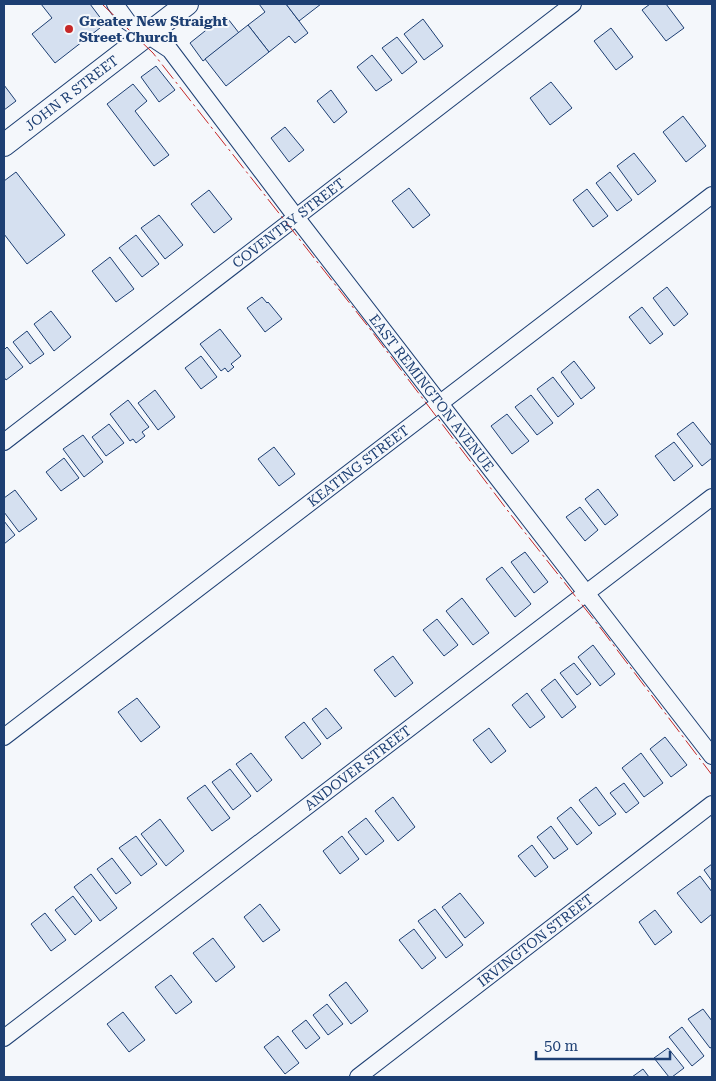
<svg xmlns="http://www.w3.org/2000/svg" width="716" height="1081" viewBox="0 0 716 1081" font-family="'Roboto Serif',serif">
	<rect width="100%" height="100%" fill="#f4f7fb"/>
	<g fill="#d5e0f0" stroke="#1d3f73">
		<polygon points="41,4 90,4 105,24 55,63 32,34 52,18"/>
		<polygon points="259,4 286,4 308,33 295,43 289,36 269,52 248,25 265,12"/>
		<polygon points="286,4 321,4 299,21"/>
		<polygon points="650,4 666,4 684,28 666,41 642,10"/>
		<polygon points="225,15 239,33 203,61 190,43"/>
		<polygon points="423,19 443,46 424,60 404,34"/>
		<polygon points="248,25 269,52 226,86 205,59"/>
		<polygon points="611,28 633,57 616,70 594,41"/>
		<polygon points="397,37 417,62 402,74 382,48"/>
		<polygon points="372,55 392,80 376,91 357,67"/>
		<polygon points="156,66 175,90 159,102 141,77"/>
		<polygon points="551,82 572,108 550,125 530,98"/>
		<polygon points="133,84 147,101 135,111 169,155 154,166 107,104"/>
		<polygon points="4,85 16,101 4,110"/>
		<polygon points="331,90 347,112 334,123 317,101"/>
		<polygon points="683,116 706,146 686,162 663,132"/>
		<polygon points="285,127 304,150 289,162 271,138"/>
		<polygon points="634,153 656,181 638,195 617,166"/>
		<polygon points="16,172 65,235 27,264 4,234 4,181"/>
		<polygon points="610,172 632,200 617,211 596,183"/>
		<polygon points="409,188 430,215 413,228 392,201"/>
		<polygon points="587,189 608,216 593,227 573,200"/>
		<polygon points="209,190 232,219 214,233 191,204"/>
		<polygon points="159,215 183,245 165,259 141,228"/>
		<polygon points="136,235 159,264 142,277 119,248"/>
		<polygon points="110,257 134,289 116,302 92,271"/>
		<polygon points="667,287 688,314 674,326 653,298"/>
		<polygon points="262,297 267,303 268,302 282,319 265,332 247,308"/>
		<polygon points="642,307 663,334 650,344 629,317"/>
		<polygon points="51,311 71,337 54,351 34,324"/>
		<polygon points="220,329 241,356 231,364 234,367 228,372 225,368 221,371 200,344"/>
		<polygon points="27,331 44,354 30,364 13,342"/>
		<polygon points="7,347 23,367 6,380 4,377 4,350"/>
		<polygon points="201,356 217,377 201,389 185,368"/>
		<polygon points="574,361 595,388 581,399 561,372"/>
		<polygon points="553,377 574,404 558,417 537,389"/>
		<polygon points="155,390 175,417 158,430 138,403"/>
		<polygon points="531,395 553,423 537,435 515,407"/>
		<polygon points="128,400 149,427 142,432 145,436 136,443 133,439 130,441 110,414"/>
		<polygon points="507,414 529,441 512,454 491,426"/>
		<polygon points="693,422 712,446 712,458 702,466 677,434"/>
		<polygon points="109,424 124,443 106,456 92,437"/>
		<polygon points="83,435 103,462 84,477 63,449"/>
		<polygon points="674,442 693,466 674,481 655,456"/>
		<polygon points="274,447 295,474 279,486 258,459"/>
		<polygon points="64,458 79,478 61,491 46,472"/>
		<polygon points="598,489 618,515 605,525 585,499"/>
		<polygon points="15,490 37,519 19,532 4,512 4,498"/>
		<polygon points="580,507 598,530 585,541 566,517"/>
		<polygon points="4,521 15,535 4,544"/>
		<polygon points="525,552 548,582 534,593 511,562"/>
		<polygon points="502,567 531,604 515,617 486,579"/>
		<polygon points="462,598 489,633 473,645 446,611"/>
		<polygon points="437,619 458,645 444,656 423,630"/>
		<polygon points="593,645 615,674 600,686 578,657"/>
		<polygon points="393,656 413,683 395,697 374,670"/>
		<polygon points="574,663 591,684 577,695 560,673"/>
		<polygon points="555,679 576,707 562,718 541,690"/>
		<polygon points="527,693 545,717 530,728 512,705"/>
		<polygon points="137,698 160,727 141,742 118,712"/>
		<polygon points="326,708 342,728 327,739 312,719"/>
		<polygon points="304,722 321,744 302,759 285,737"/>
		<polygon points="489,728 506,751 491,763 473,740"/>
		<polygon points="665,737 687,765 671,777 650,749"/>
		<polygon points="251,753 272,780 257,792 236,764"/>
		<polygon points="641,753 663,783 644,797 622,768"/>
		<polygon points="230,769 251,796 233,810 212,782"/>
		<polygon points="624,783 639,803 626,813 610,793"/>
		<polygon points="205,785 230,818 212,831 187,798"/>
		<polygon points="596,787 616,814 599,826 579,800"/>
		<polygon points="393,797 415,827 398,841 375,811"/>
		<polygon points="571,807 592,833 577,845 557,818"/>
		<polygon points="366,818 384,841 366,855 348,832"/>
		<polygon points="160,819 184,851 166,866 141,834"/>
		<polygon points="551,826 568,849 554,859 537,837"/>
		<polygon points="136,836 157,864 141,876 119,848"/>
		<polygon points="342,836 359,859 340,874 323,851"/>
		<polygon points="532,845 548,867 535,877 518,856"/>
		<polygon points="112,858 131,883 116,894 97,869"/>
		<polygon points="712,864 712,881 704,870"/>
		<polygon points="91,874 117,908 100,921 74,887"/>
		<polygon points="700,876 712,892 712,914 701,923 677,893"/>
		<polygon points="460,893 484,923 465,938 442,907"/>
		<polygon points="73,896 92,921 75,935 55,910"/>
		<polygon points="260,904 280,930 263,942 244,917"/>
		<polygon points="435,909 463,945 446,958 418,921"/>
		<polygon points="655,910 672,932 655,945 639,922"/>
		<polygon points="45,913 66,940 51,951 31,924"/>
		<polygon points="414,929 436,958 422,969 399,940"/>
		<polygon points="213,938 235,967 216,982 193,953"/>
		<polygon points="171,975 192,1002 176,1014 155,987"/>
		<polygon points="346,982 368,1011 351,1024 329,995"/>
		<polygon points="327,1004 343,1024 328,1035 313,1015"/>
		<polygon points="703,1009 712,1021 712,1047 710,1048 688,1019"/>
		<polygon points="123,1012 145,1040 129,1052 107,1024"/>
		<polygon points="306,1020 320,1038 306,1049 292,1031"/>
		<polygon points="682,1027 704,1056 692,1066 669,1037"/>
		<polygon points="278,1036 299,1063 285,1074 264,1047"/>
		<polygon points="668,1048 684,1068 672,1077 669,1077 654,1058"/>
		<polygon points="643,1069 649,1077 632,1077"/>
	</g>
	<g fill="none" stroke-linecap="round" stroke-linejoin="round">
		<g stroke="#1d3f73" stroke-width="18">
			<g id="minor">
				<path id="s1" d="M115,4L128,22L170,50L296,217L712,756"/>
				<path id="s2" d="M4,442L573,4"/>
				<path id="s3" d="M4,737L712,195"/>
				<path id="s4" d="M4,1038L712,497"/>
				<path id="s5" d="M358,1077L712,804"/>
			</g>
		</g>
		<g stroke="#1d3f73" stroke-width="24">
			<g id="secondary">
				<path id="s6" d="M4,145L187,4"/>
			</g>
		</g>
		<use href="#minor" stroke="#f4f7fb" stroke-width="16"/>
		<use href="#secondary" stroke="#f4f7fb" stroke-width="22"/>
		<polyline stroke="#c62828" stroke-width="1" stroke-dasharray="18 4 2.5 4" stroke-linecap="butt" points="102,4 153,53 370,329 511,515 602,630 712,775"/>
	</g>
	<circle fill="#c62828" stroke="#f4f7fb" stroke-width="2" cx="69" cy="29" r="5"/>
	<g text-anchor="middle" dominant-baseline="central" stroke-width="4" stroke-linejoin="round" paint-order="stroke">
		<g font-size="14" font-weight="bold" fill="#1d3f73" stroke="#f4f7fb" text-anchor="start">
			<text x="79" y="21">Greater New Straight<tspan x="79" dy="16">Street Church</tspan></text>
		</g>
		<g font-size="14" fill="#1d3f73" stroke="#f4f7fb">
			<text stroke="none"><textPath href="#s6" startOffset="85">JOHN R STREET</textPath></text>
			<text stroke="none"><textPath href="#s2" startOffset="359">COVENTRY STREET</textPath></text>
			<text stroke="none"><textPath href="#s1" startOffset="504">EAST REMINGTON AVENUE</textPath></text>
			<text stroke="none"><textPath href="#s3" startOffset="446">KEATING STREET</textPath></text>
			<text stroke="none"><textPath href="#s4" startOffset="445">ANDOVER STREET</textPath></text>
			<text stroke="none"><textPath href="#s5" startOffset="224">IRVINGTON STREET</textPath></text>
		</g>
	</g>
	<rect width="716" height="1081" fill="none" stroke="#1d3f73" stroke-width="10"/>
	<path d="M536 1051v8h134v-8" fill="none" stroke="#1d3f73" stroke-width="2.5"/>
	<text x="544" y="1051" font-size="15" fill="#1d3f73" stroke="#f4f7fb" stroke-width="4" paint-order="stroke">50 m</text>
</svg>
